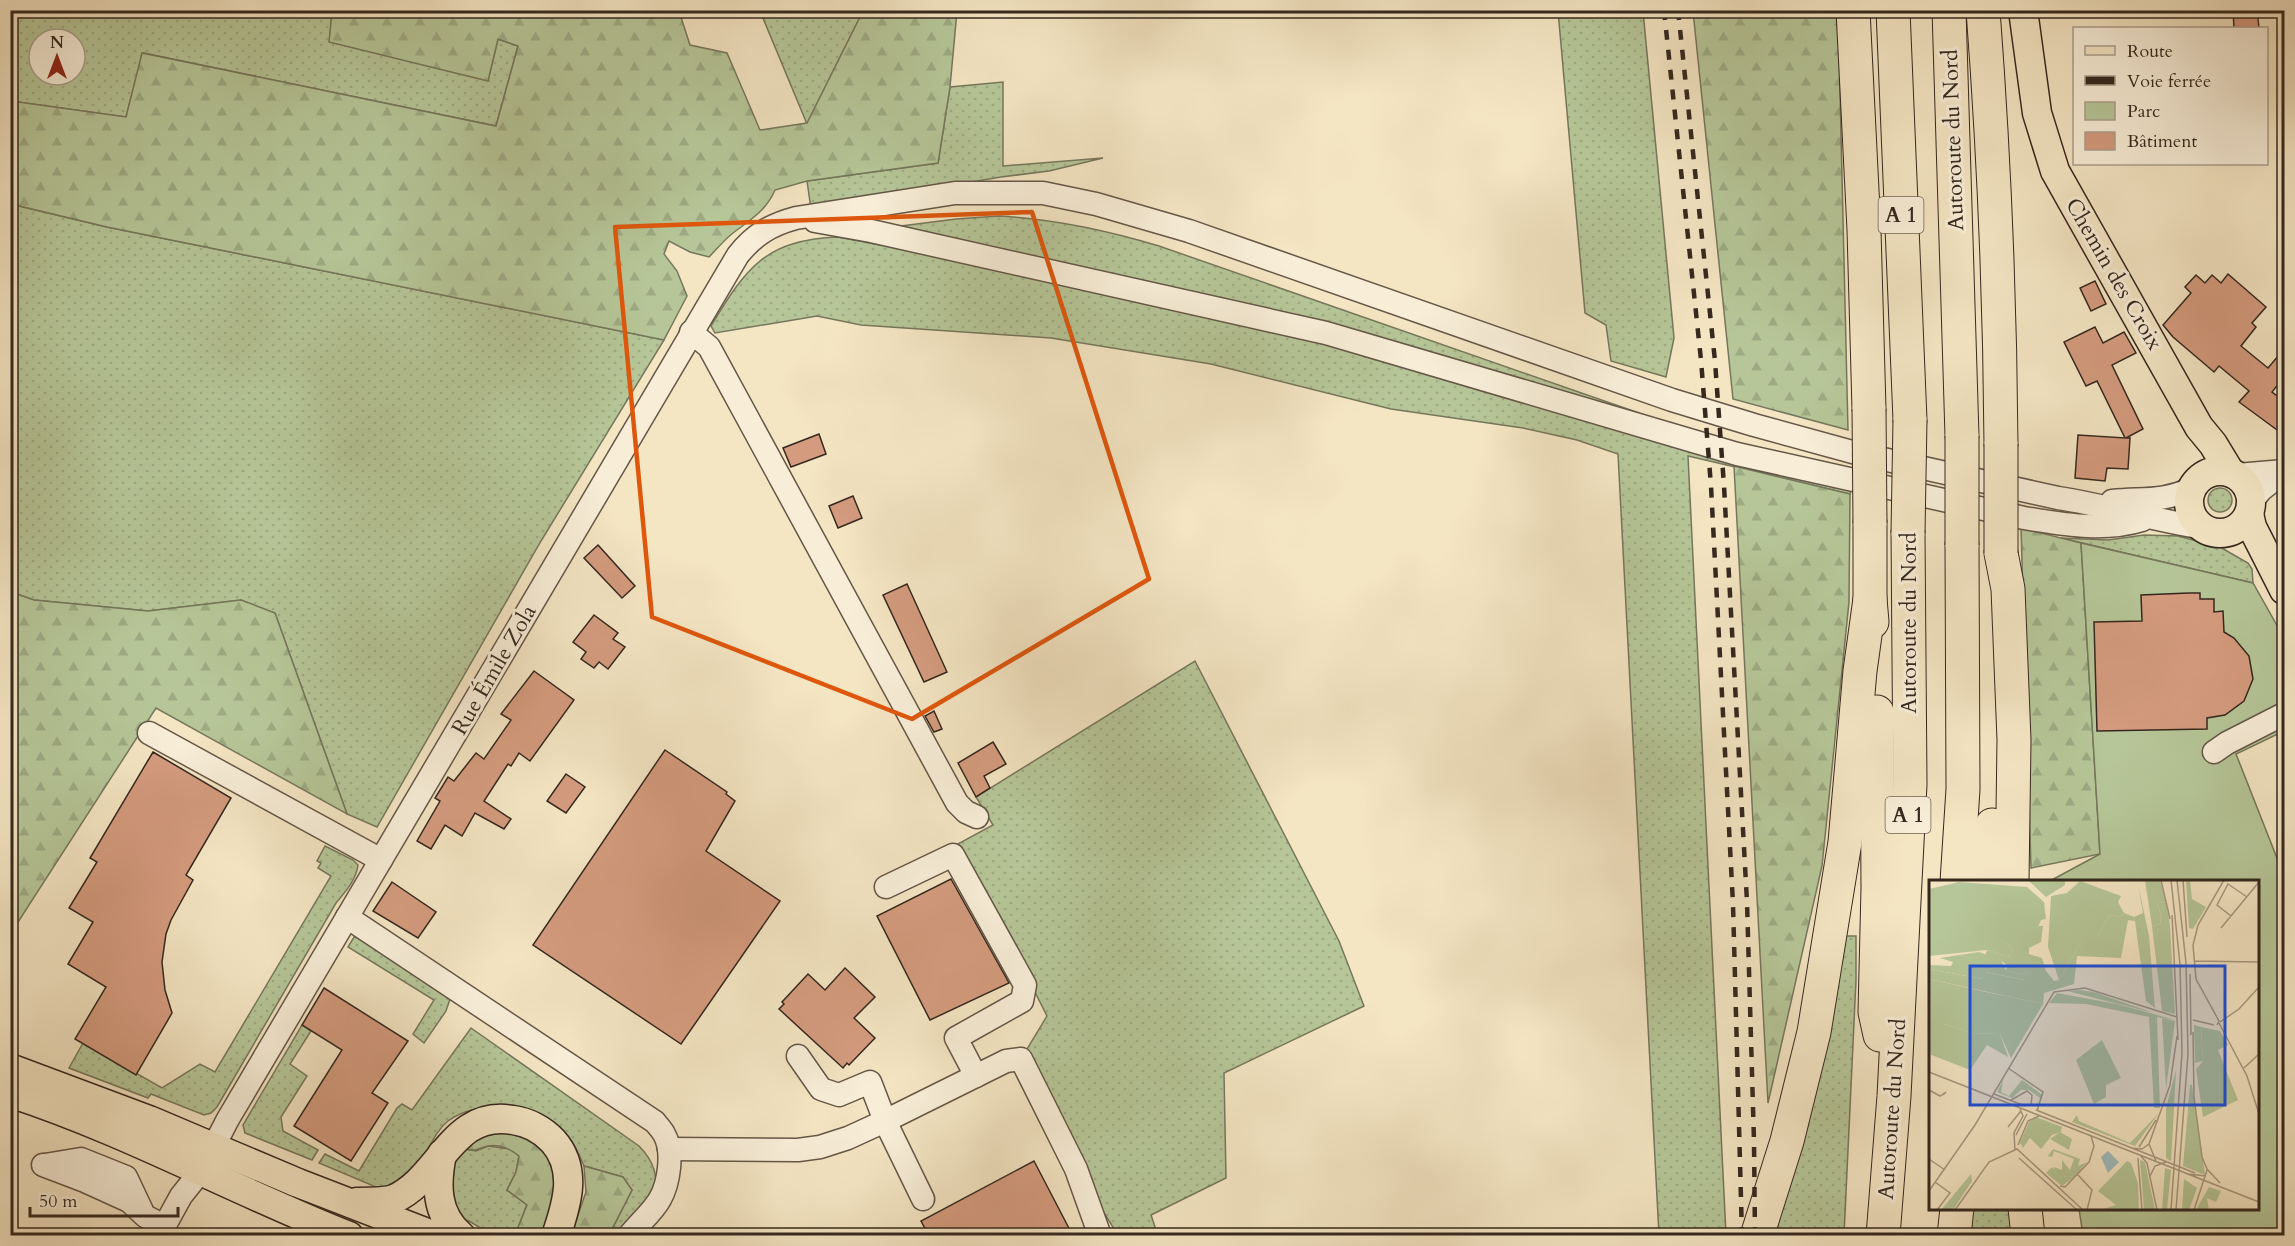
<svg xmlns="http://www.w3.org/2000/svg" width="2295" height="1246" viewBox="0 0 2295 1246" font-family="Cardo,serif">
	<defs>
		<pattern id="grass-dots" width="8" height="8" patternUnits="userSpaceOnUse" patternTransform="scale(1.5)"><rect width="8" height="8" fill="#b6c698"/><path d="M2 2h.1M6 6h.1" fill="none" stroke="#9daa83" stroke-width="1.8" stroke-linecap="round"/></pattern>
		<pattern id="forest-firs" width="22" height="20" patternUnits="userSpaceOnUse" patternTransform="scale(1.5)"><rect width="22" height="20" fill="#b6c698"/><path d="M5 1l3.5 6h-7zM16 11l3.5 6h-7z" fill="#9daa83"/></pattern>
	</defs>
	<rect width="100%" height="100%" fill="#f4e5c3"/>
	<filter id="stains"><feTurbulence type="fractalNoise" baseFrequency=".00333" numOctaves="4"/><feColorMatrix values="0 0 0 0 .2 0 0 0 0 .09 0 0 0 0 .02 0 0 0 .5 -.17"/></filter>
	<radialGradient id="worn" r=".72"><stop offset=".6" stop-color="#630" stop-opacity="0"/><stop offset="1" stop-color="#630" stop-opacity=".3"/></radialGradient>
	<g fill="url(#grass-dots)" stroke="#76775c" stroke-width="1.5" fill-rule="evenodd">
		<path d="M11,11H332L330,42L488,80L498,39L518,46L496,126L143,53L126,117L11,101ZM39,39H75V75H39Z"/>
		<polygon points="760,11 863,11 807,124"/>
		<polygon points="1558,11 1643,11 1674,338 1666,377 1611,361 1606,325 1585,313"/>
		<polygon points="1003,82 1003,166 1103,158 1049,171 1001,177 811,209 807,181 938,163 950,87"/>
		<polygon points="10,204 107,227 664,340 541,541 377,827 347,814 275,613 241,600 148,611 34,600 11,592"/>
		<path d="M999,216C1054,219 1106,230 1159,246L1662,421L893,227L956,219Z"/>
		<path d="M838,237L880,245L881,241L1183,306L1851,484L1850,494L1688,456L1726,1235H1659L1618,454L1577,440L1523,428L1391,409L1211,364L1051,338L861,325L817,316L715,333L711,326C746,268 765,240 838,237Z"/>
		<circle cx="2220" cy="500" r="12"/>
		<polygon points="2144,535 2178,536 2220,547 2248,563 2252,569 2253,583 2061,538 2108,540"/>
		<polygon points="1195,661 1339,941 1364,1006 1224,1073 1226,1178 1151,1215 1156,1230 1132,1235 1118,1235 1076,1169 1021,1059 1047,1016 993,909 956,845 993,825 976,797"/>
		<path d="M325,846L353,860L358,865C356,880 346,891 336,903L217,1107L211,1113L204,1115L151,1094L148,1098L69,1068L83,1043L162,1088L200,1064L215,1072L331,876L318,868L321,863L317,861Z"/>
		<polygon points="1842,936 1856,936 1856,980 1844,1235 1774,1236"/>
		<polygon points="354,937 366,940 450,999 446,1011 424,1043 413,1034 434,1000 348,947"/>
		<polygon points="302,1025 311,1031 290,1064 307,1076 281,1117 283,1131 318,1150 312,1160 245,1133 243,1125"/>
		<path d="M471,1028L639,1146C652,1159 662,1179 651,1197C643,1211 627,1221 617,1235H609L632,1190L623,1177L584,1166C578,1152 572,1138 560,1127C534,1104 477,1099 448,1121C432,1134 428,1156 414,1170C406,1178 393,1184 383,1190L319,1163L325,1154L359,1171L397,1108L402,1104L412,1110Z"/>
		<polygon points="488,1146 510,1149 519,1156 516,1172 507,1190 527,1205 515,1235 492,1235 469,1221 460,1219 455,1214 450,1169 465,1149 476,1151"/>
		<polygon points="1969,1209 2012,1209 2014,1235 1966,1236"/>
	</g>
	<g fill="url(#forest-firs)" stroke="#76775c" stroke-width="1.5">
		<path d="M332,11H679L690,45L727,53L760,130L807,123L863,11H957L950,87L938,163L807,181L775,190C766,211 750,220 733,233C724,240 717,249 709,257L690,252L669,241L664,254L677,271L687,296L664,340L107,227L11,204V101L126,117L142,53L496,126L518,46L498,39L488,81L329,42Z"/>
		<polygon points="1693,11 1836,11 1839,49 1848,430 1733,399"/>
		<polygon points="1734,466 1850,494 1849,602 1822,866 1768,1103"/>
		<polygon points="2021,528 2081,543 2100,854 2031,868"/>
		<polygon points="11,592 34,600 148,611 241,600 275,613 347,814 156,708 11,933"/>
		<path d="M501,1132C528,1136 558,1154 556,1185C555,1202 547,1220 543,1235H515L527,1205L507,1190L516,1172L519,1156C511,1149 499,1144 488,1146C477,1148 478,1152 465,1149L474,1139Z"/>
		<polygon points="584,1166 623,1177 632,1190 609,1235 571,1235 586,1192"/>
	</g>
	<polygon fill="#b6c698" stroke="#76775c" stroke-width="1.5" points="2081,543 2253,583 2284,638 2284,731 2236,754 2284,876 2284,1235 2083,1235 2079,1209 2258,1208 2258,882 2048,882 2100,854"/>
	<g fill="#d49b7e" stroke="#35281f" stroke-width="1.5">
		<polygon points="2233,10 2257,10 2259,28 2234,28"/>
		<polygon points="2228,274 2266,307 2252,323 2256,327 2241,346 2268,368 2284,349 2284,377 2272,392 2284,401 2284,435 2239,402 2249,391 2219,366 2214,372 2173,337 2163,325 2191,293 2185,287 2196,275 2205,283 2212,275 2221,283"/>
		<polygon points="2095,281 2106,304 2091,311 2080,288"/>
		<polygon points="2095,327 2103,343 2124,332 2136,353 2112,365 2143,429 2126,438 2130,438 2128,469 2107,468 2105,481 2075,478 2078,435 2125,438 2097,381 2086,386 2064,342"/>
		<polygon points="819,434 826,454 791,467 783,448"/>
		<polygon points="853,496 862,518 838,528 829,506"/>
		<polygon points="598,545 635,586 622,598 584,558"/>
		<polygon points="907,584 947,672 924,682 883,595"/>
		<polygon points="2189,593 2200,593 2200,599 2214,599 2214,612 2223,611 2224,632 2234,638 2249,656 2253,679 2244,701 2225,715 2207,718 2207,729 2097,731 2094,622 2142,621 2141,595"/>
		<polygon points="594,615 618,633 613,639 625,647 608,669 599,662 594,668 581,659 586,652 573,642"/>
		<polygon points="534,671 574,700 530,761 519,753 511,766 508,764 484,801 511,819 504,829 475,813 462,836 445,825 431,849 417,841 440,801 435,798 448,777 454,781 476,753 484,759 511,720 501,714"/>
		<polygon points="934,711 942,729 934,732 925,716"/>
		<polygon points="993,742 1006,764 984,776 990,788 976,797 958,763"/>
		<polygon points="665,750 727,792 726,794 735,801 706,851 780,901 681,1044 533,945"/>
		<polygon points="153,752 231,798 186,875 193,880 171,920 166,934 162,962 165,990 172,1013 136,1075 75,1039 106,987 68,964 93,922 69,908 97,862 90,858"/>
		<polygon points="566,774 585,787 566,813 547,801"/>
		<polygon points="951,879 1009,983 930,1020 877,916"/>
		<polygon points="392,882 436,912 418,938 373,911"/>
		<polygon points="845,968 875,997 854,1018 875,1038 849,1065 847,1063 843,1068 779,1009 784,1004 782,1002 808,974 825,990"/>
		<polygon points="324,988 408,1041 372,1093 388,1103 351,1161 294,1126 342,1050 302,1025"/>
		<polygon points="1034,1161 1073,1236 929,1236 921,1221"/>
	</g>
	<g fill="none" stroke-linecap="round" stroke-linejoin="round">
		<g stroke="#655748" stroke-width="25">
			<g id="minor">
				<path d="M815,221L871,231L1326,333L1737,454L2024,518C2063,524 2103,532 2142,520"/>
				<polyline points="691,332 709,347 957,803 966,812 977,817"/>
				<polyline points="2237,475 2284,471"/>
				<path d="M2112,501C2143,498 2162,502 2191,489"/>
				<polyline points="2252,501 2261,490 2284,472"/>
				<polyline points="149,733 381,860"/>
				<polyline points="2214,752 2227,743 2284,714"/>
				<polyline points="886,887 953,855 1025,985 1022,1001 956,1038 976,1076"/>
				<path d="M347,917L655,1122C658,1126 662,1130 664,1134C674,1151 669,1183 660,1199C652,1213 639,1223 629,1236"/>
				<polyline points="798,1056 821,1089 839,1095 870,1082 885,1121 923,1199"/>
				<polyline points="669,1149 798,1150 820,1147 848,1138 885,1121 1006,1061 1021,1059 1076,1169 1100,1236"/>
				<polyline points="43,1165 85,1181 129,1201 145,1216 164,1226"/>
				<polyline points="45,1165 81,1159 126,1177 142,1211"/>
				<path d="M159,1236L181,1196L201,1171L228,1119L738,255C754,235 770,225 796,218L955,193H1043L1096,204L1189,231L1672,400L1754,425L1856,453L2058,498C2106,505 2152,520 2200,527"/>
			</g>
		</g>
		<g stroke="#35281f" stroke-width="31">
			<g id="major">
				<polyline points="2023,10 2037,113 2055,171 2199,427 2213,444 2230,472"/>
				<circle cx="2220" cy="502" r="31"/>
				<polyline points="2249,514 2252,527 2284,590"/>
				<polyline points="10,1068 149,1120 298,1183 435,1236"/>
				<path d="M10,1093C127,1131 235,1191 349,1236"/>
				<path d="M442,1154C436,1184 435,1214 461,1236"/>
				<path d="M357,1202C369,1201 383,1203 394,1199C441,1178 452,1109 513,1120C528,1122 543,1130 553,1141C578,1169 567,1204 556,1236"/>
			</g>
		</g>
		<g stroke="#35281f" stroke-width="35">
			<g id="highway">
				<polyline points="1853,10 1864,230 1869,409"/>
				<polyline points="1893,10 1910,420"/>
				<polyline points="1949,10 1962,436"/>
				<path d="M1983,10C1994,155 2000,300 2001,444"/>
				<polyline points="1870,523 1870,599 1872,622"/>
				<polyline points="2001,553 2008,589 2014,740 2012,882"/>
				<polyline points="1877,712 1878,888 1875,1012 1880,1035"/>
				<polyline points="1957,882 1963,789 1962,545"/>
				<polyline points="1989,882 1992,825"/>
				<polyline points="2025,1208 2028,1236"/>
				<polyline points="1757,1236 1787,1141 1814,1032 1845,842 1860,671 1870,599"/>
				<polyline points="1883,1236 1894,1096 1910,784 1908,533"/>
				<polyline points="1954,1236 1957,1208"/>
			</g>
		</g>
		<use href="#minor" stroke="#f8eed8" stroke-width="22"/>
		<use href="#major" stroke="#f4e5c3" stroke-width="28"/>
		<use href="#highway" stroke="#f4e5c3" stroke-width="33"/>
		<g stroke="#35281f" stroke-width="4.5" stroke-dasharray="10 10" stroke-linecap="butt">
			<polyline points="1664,10 1701,360 1711,486 1733,904 1742,1236"/>
			<polyline points="1678,10 1715,361 1724,486 1747,902 1754,1141 1755,1236"/>
		</g>
		<g stroke="#35281f" stroke-width="35" stroke-linecap="butt">
			<g id="highway-bridge">
				<polyline points="1869,409 1870,523"/>
				<polyline points="1962,436 1962,545"/>
				<polyline points="2001,444 2001,553"/>
				<polyline points="1908,533 1910,420"/>
			</g>
		</g>
		<use href="#highway-bridge" stroke="#f4e5c3" stroke-width="33"/>
	</g>
	<path fill="none" stroke="#df570d" stroke-width="4.5" stroke-linejoin="round" d="M1032,212L1149,579L912,719L652,617L615,227Z"/>
	<g text-anchor="middle" dominant-baseline="central" stroke-width="6" stroke-linejoin="round" paint-order="stroke">
		<g fill="#f8eed8" stroke="#706356" stroke-width="1.5">
			<rect x="1878.5" y="197" width="45" height="36" rx="4.5"/>
			<rect x="1885.5" y="797" width="45" height="36" rx="4.5"/>
		</g>
		<g font-size="21" font-weight="bold" fill="#35281f">
			<text x="1901" y="215">A 1</text>
			<text x="1908" y="815">A 1</text>
		</g>
		<g font-size="22" fill="#35281f" stroke="#f8eed8">
			<text transform="translate(1953 140) rotate(-92)">Autoroute du Nord</text>
			<text transform="translate(2114 274) rotate(60)">Chemin des Croix</text>
			<text transform="translate(1909 623) rotate(-90)">Autoroute du Nord</text>
			<text transform="translate(494 670) rotate(-60)">Rue Émile Zola</text>
			<text transform="translate(1892 1109) rotate(-86)">Autoroute du Nord</text>
		</g>
	</g>
	<g transform="translate(1929 880)">
		<rect width="330" height="330" fill="#f4e5c3"/>
		<path d="M99,0H136V5L117,17ZM216,0H231L237,22L229,23L232,38L231,44L223,46ZM257,0H261L263,19L277,27L264,49L260,48ZM151,1L192,16L189,22L195,33L191,37L180,35L168,56L149,57L154,58L130,100L119,67L122,16L138,13ZM30,2L98,7L115,22L117,39L112,40L103,60L74,61L84,69L81,77L58,70L0,76V9ZM209,4L220,56L226,128L217,121L206,41L205,37L214,33ZM50,72L72,80L77,91L95,95L98,91L96,100L57,92L55,99L0,89V85L22,86L24,82L11,78ZM0,99L52,111L114,124L82,178L71,154L44,153L15,144L6,166L0,167ZM151,110L165,112L225,133L138,111ZM128,113L188,124L246,140L228,137L231,228H225L220,137L157,124L120,123ZM173,160L192,198L177,205V217L165,224L147,180ZM247,190L244,247L242,281L237,278V228ZM74,200L72,212L80,216L93,200L112,214L113,216L108,227L111,218L100,210H92L83,218L68,212ZM261,205H263L276,295L254,286ZM230,233L206,266L143,242L148,235L150,241L201,263ZM107,237L133,247L132,252L123,255L112,269L101,258L94,268L91,263L100,242ZM124,269L151,279L149,286L158,282L146,296L133,297L126,293L125,287L133,290V280L141,290L145,279L125,271L123,277L119,276ZM211,280L216,282L226,330H215ZM198,281L202,283L209,303L210,330H171L187,325L169,311ZM42,294L43,301L24,330H12ZM255,299L268,308L260,330H253ZM280,307L292,311L287,322L278,318L280,330H267Z" fill="#b6c698"/>
		<path d="M237,22L241,46L246,134L233,131L223,46L231,44L232,38L229,23ZM195,33L205,37L206,41L199,40L192,78L148,76L145,104L115,113L114,124L0,99V89L54,99L56,92L95,100L98,91L95,95L77,91L78,85L71,80L56,76L58,70L81,77L84,69L74,61L75,55L102,60L109,46H114L112,62L100,68V74L113,78L117,91L125,101L130,100L154,58L128,56L125,47L168,56L180,35L191,37ZM233,138L246,141L237,209ZM15,144L44,153L71,154L79,177L58,165L41,190L0,174V167L9,158L8,148ZM265,145L272,147L274,181L266,183ZM131,252L143,259L140,270L121,259ZM123,287L133,297L146,296L133,306L117,293ZM236,288L242,290L238,330H233Z" fill="#b6c698"/>
		<path d="M272,147L291,151L299,165L289,170L309,220L274,237L267,189L274,181Z" fill="#b6c698"/>
		<path d="M179,271L190,282L179,293L172,277Z" fill="#9fbdbd"/>
		<path fill="none" stroke="#a89981" stroke-width="1.5" d="M232,0L241,39M254,0L258,57M243,35L249,160M302,36L288,25L299,4L318,17M292,48L330,2M266,81L330,82M261,94L262,155M264,140L285,145M291,142L310,129L330,107M290,143L318,196L330,234M288,145L290,141L267,99L264,65L269,45L295,0M264,152L265,217L273,277L278,289L291,303M79,188L114,212L108,231M315,188L330,174M0,192L330,322M0,210L11,216L17,212L14,215M65,214L96,226M82,220L98,211L103,215L102,225M107,230L266,293M79,247L92,231M87,255L98,234M89,265L99,241L110,236M210,267L227,240M202,268L213,269L220,264M86,270L85,253L94,236L91,229M211,275L218,283L228,330M90,278L148,330M209,278L213,330M0,279L16,290M227,281L220,264L241,205L248,156M259,294L277,296M149,295L163,310L158,330M221,296L226,286L237,282M6,302L21,313L8,330M131,306L136,307L160,282L165,266L162,256M0,311L46,245L125,112L156,108L248,137M26,330L60,282L88,269L154,330M242,330L253,173L251,84L242,0M247,330L259,174L257,83L248,0M265,330L278,290"/>
		<path fill="#1d4ed8" fill-opacity="0.15" stroke="#1d4ed8" stroke-width="3" d="M41,86H296V225H41Z"/>
		<rect width="330" height="330" fill="none" stroke="#35281f" stroke-width="3"/>
	</g>
	<rect width="2295" height="1246" fill="none" stroke="#f4e5c3" stroke-width="36"/>
	<rect x="12" y="12" width="2271" height="1222" fill="none" stroke="#35281f" stroke-width="3"/>
	<rect x="18" y="18" width="2259" height="1210" fill="none" stroke="#35281f" stroke-width="1.5"/>
	<rect x="2073" y="27" width="195" height="138" fill="#f8eed8" stroke="#aa9f8e" stroke-width="1.5"/>
	<rect x="2085" y="46" width="30" height="9" fill="#f4e5c3" stroke="#aa9f8e" stroke-width="1.5"/>
	<text x="2127" y="57" font-size="18" fill="#35281f">Route</text>
	<rect x="2085" y="76" width="30" height="9" fill="#35281f" stroke="#aa9f8e" stroke-width="1.5"/>
	<text x="2127" y="87" font-size="18" fill="#35281f">Voie ferrée</text>
	<rect x="2085" y="102" width="30" height="18" fill="#b6c698" stroke="#aa9f8e" stroke-width="1.5"/>
	<text x="2127" y="117" font-size="18" fill="#35281f">Parc</text>
	<rect x="2085" y="132" width="30" height="18" fill="#d49b7e" stroke="#aa9f8e" stroke-width="1.5"/>
	<text x="2127" y="147" font-size="18" fill="#35281f">Bâtiment</text>
	<g transform="translate(57 57)"><circle r="28" fill="#f8eed8" stroke="#aa9f8e" stroke-width="1.5"/>
	<path d="M0-4.5L10 22L0 15L-10 22Z" fill="#8f2418"/>
	<text y="-9" font-size="16" font-weight="bold" text-anchor="middle" fill="#35281f">N</text>
	</g>
	<path d="M30 1207v9h148v-9" fill="none" stroke="#35281f" stroke-width="3"/>
	<text x="39" y="1207" font-size="18" fill="#35281f" stroke="#f8eed8" stroke-width="4.5" paint-order="stroke">50 m</text>
	<rect width="100%" height="100%" filter="url(#stains)"/>
	<rect width="100%" height="100%" fill="url(#worn)"/>
</svg>
